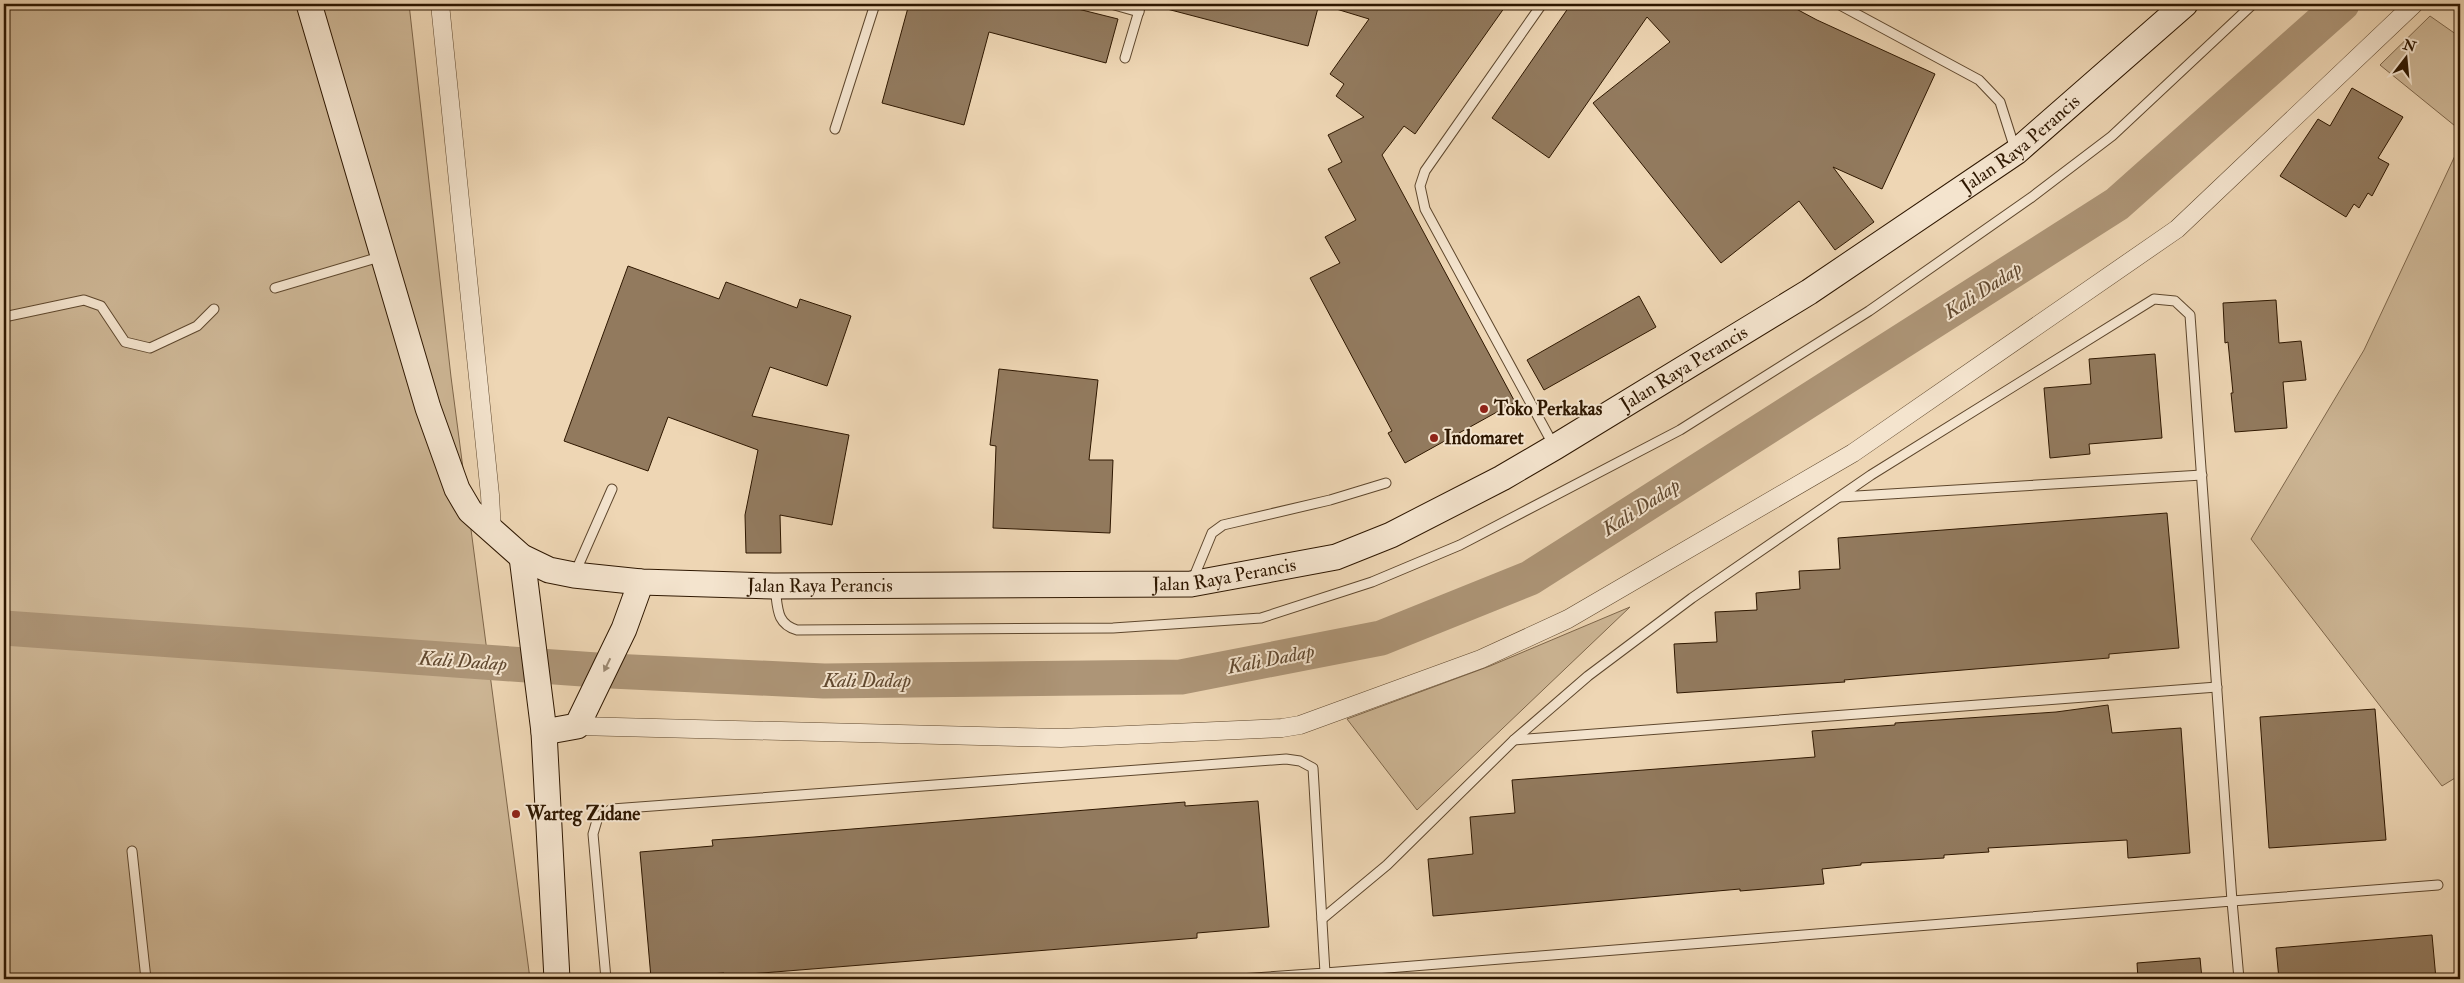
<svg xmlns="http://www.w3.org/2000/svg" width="2464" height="983" viewBox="0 0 2464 983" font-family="'IM FELL Double Pica',serif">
	<rect width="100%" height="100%" fill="#eed6b4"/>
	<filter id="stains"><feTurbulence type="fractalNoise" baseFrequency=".004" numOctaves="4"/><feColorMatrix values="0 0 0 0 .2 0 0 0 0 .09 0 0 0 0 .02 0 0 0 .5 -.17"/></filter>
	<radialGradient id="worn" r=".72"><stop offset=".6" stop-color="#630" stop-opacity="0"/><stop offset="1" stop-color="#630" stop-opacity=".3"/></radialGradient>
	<g fill="#cdb695" stroke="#7e664a">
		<polygon points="4,4 409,4 451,377 530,979 4,979"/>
		<polygon points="2430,16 2460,37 2460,130 2380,65"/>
		<polygon points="2460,145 2460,775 2442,786 2251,539 2364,350"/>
		<polygon points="1630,607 1417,810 1347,719 1490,666"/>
	</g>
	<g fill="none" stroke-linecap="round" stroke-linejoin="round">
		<polyline stroke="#ad9577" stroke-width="35" points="4,628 611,671 824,681 1181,677 1381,638 1530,578 2117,204 2342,4"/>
	</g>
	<g fill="#927a5e" stroke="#2e1700">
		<polygon points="909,4 1058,4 1118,19 1106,63 989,32 964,125 882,103"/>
		<polygon points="1168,4 1319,4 1308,46 1167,9"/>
		<polygon points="1334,4 1507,4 1415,134 1404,126 1382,155 1515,402 1405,463 1388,433 1392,431 1310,278 1340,263 1325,237 1356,220 1328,169 1342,162 1328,135 1364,117 1336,96 1344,84 1330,74 1369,19 1333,8"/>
		<polygon points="1571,4 1787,4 1817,20 1935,74 1882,189 1833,167 1874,222 1835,250 1799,201 1721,263 1593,103 1670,42 1647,17 1549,158 1492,118"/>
		<polygon points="2352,88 2403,117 2378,158 2389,164 2372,196 2368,193 2359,208 2354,204 2346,217 2280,176 2318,119 2330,126"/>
		<polygon points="628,266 719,299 726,282 797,308 800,299 851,316 827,386 770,367 752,416 849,435 832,525 780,515 781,553 746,553 745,515 758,450 668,417 648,471 564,441"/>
		<polygon points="1639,296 1656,327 1544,390 1527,360"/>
		<polygon points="2276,300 2279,343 2301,341 2306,380 2283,382 2287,428 2235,432 2231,393 2233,393 2228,342 2225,343 2223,303"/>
		<polygon points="2155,354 2162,438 2089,444 2090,454 2050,458 2044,388 2091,384 2089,359"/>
		<polygon points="999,369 1098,380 1089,460 1113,460 1110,533 993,528 996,446 990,445"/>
		<polygon points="2167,513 2179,648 2109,654 2109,658 1890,676 1844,680 1845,682 1677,693 1674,644 1717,642 1715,612 1757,610 1756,593 1800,589 1799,571 1840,569 1838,538"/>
		<polygon points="2108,705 2112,733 2181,728 2190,853 2128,858 2127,840 1988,848 1989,852 1944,855 1944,858 1861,863 1861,865 1822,869 1824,884 1740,891 1740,889 1433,916 1428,859 1473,854 1470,817 1515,813 1512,780 1815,757 1812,731 1895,725 1895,723 2056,712"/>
		<polygon points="2375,709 2386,840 2269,848 2260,717"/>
		<polygon points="1258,801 1269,927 1197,933 1197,938 725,976 724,973 651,978 640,852 713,846 712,840 754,837 1185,802 1185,806"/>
		<polygon points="2432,935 2436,979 2279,979 2276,948"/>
		<polygon points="2200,958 2202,979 2138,979 2137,963"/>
	</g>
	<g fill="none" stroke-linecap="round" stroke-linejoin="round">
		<g stroke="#5e472d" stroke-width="11">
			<g id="lane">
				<polyline points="1111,4 1139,12"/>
				<polyline points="1542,4 1425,171 1420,186 1425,209 1554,446"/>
				<polyline points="1838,4 1979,80 2000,102 2015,149"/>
				<polyline points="1125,58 1141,4"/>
				<polyline points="835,129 875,4"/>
				<polyline points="275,288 383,256"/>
				<polyline points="4,317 84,300 101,306 125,342 150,348 197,326 214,309"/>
				<polyline points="1840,497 2202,475"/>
				<polyline points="575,573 612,489"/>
				<polyline points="1193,579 1212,533 1223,525 1330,500 1386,483"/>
				<path d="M775,588C778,608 776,624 797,630L1113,628L1261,618L1372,582L1460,545L1680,430L1869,311L2032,197L2112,136L2253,4"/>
				<polyline points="1514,740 2217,687"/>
				<polyline points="132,851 146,979"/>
				<polyline points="1322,919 1387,865 1514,740 1588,676 1692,598 1871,475 2154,299 2175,301 2190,315 2232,901 2438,885"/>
				<polyline points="606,979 593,834 598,817 612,809 1286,759 1300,761 1313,768 1325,973 1240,979"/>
				<polyline points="1325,979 1325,973 2232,901 2239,979"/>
			</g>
		</g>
		<g stroke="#5e472d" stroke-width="19">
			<g id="street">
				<polyline points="440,4 490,495 492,532"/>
				<polyline points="577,726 1061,738 1282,728 1300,725 1481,659 1568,619 1853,453 2177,229 2414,4"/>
			</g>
		</g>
		<g stroke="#2e1700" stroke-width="27">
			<g id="secondary">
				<path id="s1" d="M309,4L428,408L457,489L470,511L522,557L549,570L574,575L641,582L774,586L1191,584L1336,557L1391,535L1502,478L1555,447L1809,292L2016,152L2185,4"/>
				<polyline points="522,557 544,732 557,979"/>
				<polyline points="544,732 577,726 624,629 641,582"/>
			</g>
		</g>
		<use href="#lane" stroke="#f4e4ce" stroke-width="9"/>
		<use href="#street" stroke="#f4e4ce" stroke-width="18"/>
		<use href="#secondary" stroke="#f4e4ce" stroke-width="25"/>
	</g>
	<defs><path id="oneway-solid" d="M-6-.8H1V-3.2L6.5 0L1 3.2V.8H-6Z" transform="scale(1.25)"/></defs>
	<use fill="#9b8871" href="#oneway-solid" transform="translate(607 665) rotate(116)"/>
	<g fill="#8f2418" stroke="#f4e4ce" stroke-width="2">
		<circle cx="1484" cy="409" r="5"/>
		<circle cx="1434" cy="438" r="5"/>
		<circle cx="516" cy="814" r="5"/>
	</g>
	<g text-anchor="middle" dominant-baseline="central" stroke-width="4" stroke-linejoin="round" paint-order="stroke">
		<g font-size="19" fill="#2e1700" stroke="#f4e4ce">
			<text stroke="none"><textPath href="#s1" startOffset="2224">Jalan Raya Perancis</textPath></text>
			<text stroke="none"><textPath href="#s1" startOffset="1819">Jalan Raya Perancis</textPath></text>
			<text stroke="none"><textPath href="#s1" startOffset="1309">Jalan Raya Perancis</textPath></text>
			<text stroke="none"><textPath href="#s1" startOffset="904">Jalan Raya Perancis</textPath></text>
		</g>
		<g font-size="19" font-weight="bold" fill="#2e1700" stroke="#f4e4ce" text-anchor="start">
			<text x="1494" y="409">Toko Perkakas</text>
			<text x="1444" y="438">Indomaret</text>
			<text x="526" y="814">Warteg Zidane</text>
		</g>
		<g font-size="20" font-style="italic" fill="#614930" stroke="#f4e4ce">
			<text transform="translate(1983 290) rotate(-33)">Kali Dadap</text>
			<text transform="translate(1641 507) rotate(-33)">Kali Dadap</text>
			<text transform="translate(1271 659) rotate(-11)">Kali Dadap</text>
			<text transform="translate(463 661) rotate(4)">Kali Dadap</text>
			<text x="867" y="680">Kali Dadap</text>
		</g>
	</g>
	<rect width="2464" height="983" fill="none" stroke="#eed6b4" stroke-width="20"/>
	<rect x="5" y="5" width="2454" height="973" fill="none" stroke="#2e1700" stroke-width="2.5"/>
	<rect x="10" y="10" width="2444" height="963" fill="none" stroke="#2e1700"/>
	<g transform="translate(2406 58) rotate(16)" stroke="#f4e4ce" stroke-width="4" paint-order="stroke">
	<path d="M0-4L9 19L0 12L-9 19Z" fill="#2e1700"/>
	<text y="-8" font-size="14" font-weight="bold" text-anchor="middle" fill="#2e1700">N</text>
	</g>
	<rect width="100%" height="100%" filter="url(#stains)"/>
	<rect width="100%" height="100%" fill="url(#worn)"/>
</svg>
